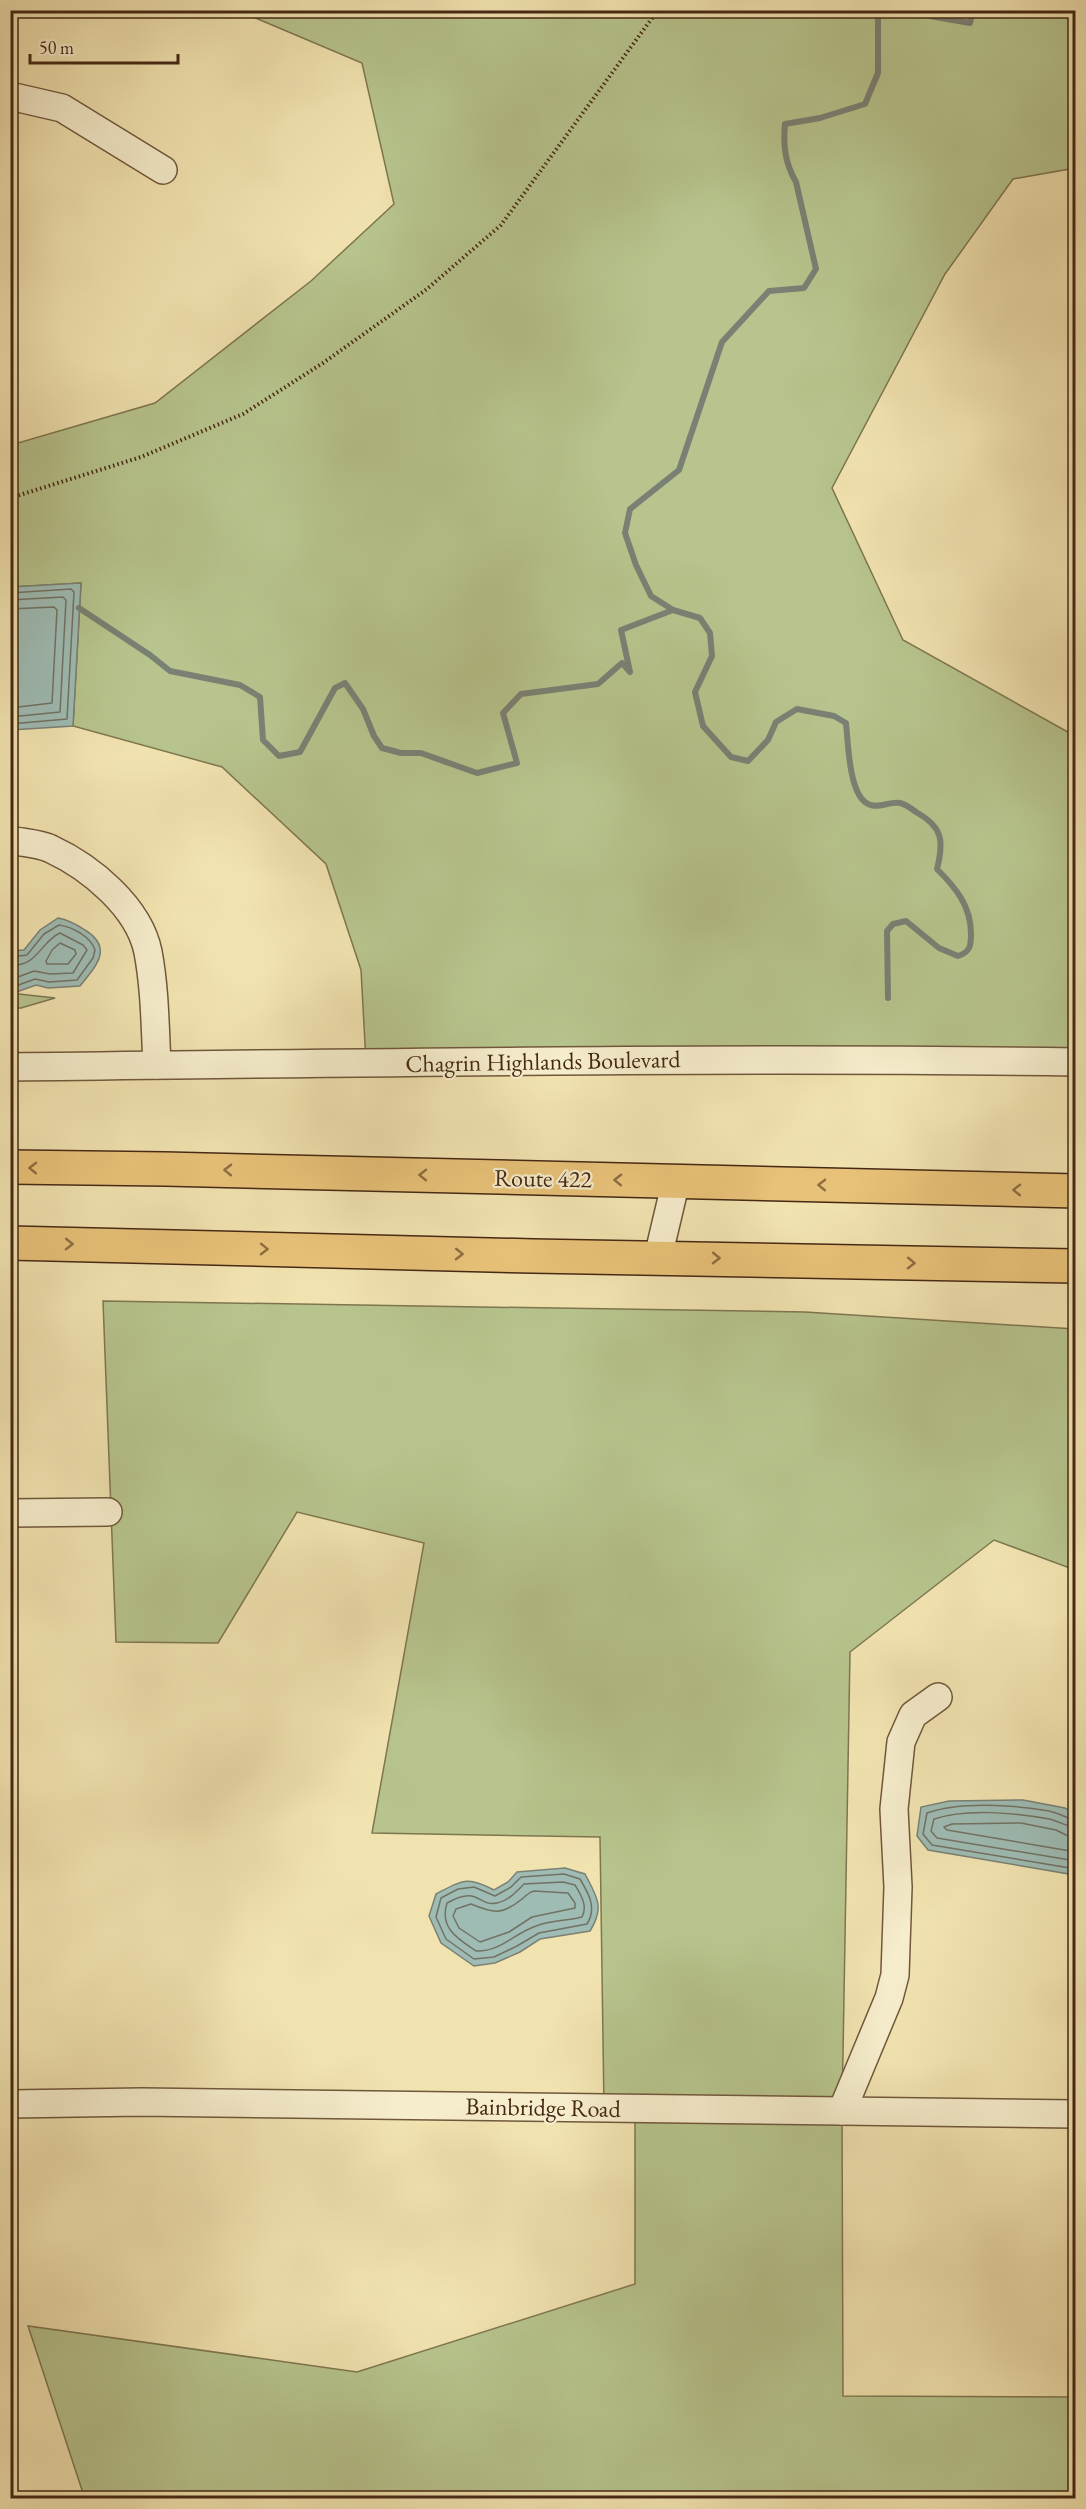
<svg xmlns="http://www.w3.org/2000/svg" width="1086" height="2509" viewBox="0 0 1086 2509" font-family="'EB Garamond',serif">
	<rect width="100%" height="100%" fill="#f1e3b0"/>
	<filter id="stains"><feTurbulence type="fractalNoise" baseFrequency=".00333" numOctaves="4"/><feColorMatrix values="0 0 0 0 .2 0 0 0 0 .09 0 0 0 0 .02 0 0 0 .5 -.17"/></filter>
	<radialGradient id="worn" r=".72"><stop offset=".6" stop-color="#630" stop-opacity="0"/><stop offset="1" stop-color="#630" stop-opacity=".3"/></radialGradient>
	<g fill="#b7c48d" stroke="#7e7650" stroke-width="1.5">
		<polygon points="239,11 1075,11 1075,168 1013,179 945,274 832,488 903,640 1075,736 1075,1062 366,1062 361,970 326,864 222,767 73,726 81,583 11,587 11,445 155,403 311,281 394,204 362,63"/>
		<polygon points="10,993 55,998 21,1008 11,1008"/>
		<polygon points="103,1301 805,1312 1075,1329 1075,1570 994,1540 850,1652 842,2111 843,2396 1075,2397 1075,2498 81,2498 82,2490 28,2326 357,2372 635,2284 635,2109 604,2108 600,1837 372,1833 424,1543 297,1512 218,1643 116,1642"/>
	</g>
	<g fill="#9ebcb4" stroke="#7a8174" stroke-width="1.5">
		<polygon points="81,583 73,726 11,730 11,587"/>
		<path d="M58,918C69,920 76,924 85,930C114,948 96,966 80,986L48,988L36,985L11,994V951L24,950L40,930Z"/>
		<polygon points="1023,1800 1065,1808 1075,1815 1075,1875 928,1850 917,1836 921,1807 949,1801"/>
		<path d="M565,1868L585,1874C597,1897 605,1907 590,1931L540,1939L520,1952L495,1963L474,1966L441,1943L429,1916L436,1894C463,1880 467,1876 494,1890L508,1882L517,1872Z"/>
	</g>
	<g fill="none" stroke-linecap="round" stroke-linejoin="round">
		<g stroke="#727264" stroke-width="1.5">
			<polyline points="10,593 71,589 74,592 67,719 10,724"/>
			<polyline points="10,600 63,597 66,600 60,712 10,717"/>
			<polyline points="10,609 54,607 57,610 52,703 10,708"/>
			<polygon points="60,943 75,950 76,954 68,964 47,964 46,961 52,950"/>
			<path d="M10,957L27,955L44,934L59,925C73,927 91,937 95,950L93,958L77,980L49,982L35,979L10,988"/>
			<path d="M10,965C38,967 40,942 60,933L83,945L87,950L73,973L50,974L34,971L10,980"/>
			<path d="M1076,1820C1068,1819 1059,1813 1049,1811C1014,1805 961,1801 927,1813L923,1834L932,1845L1076,1869"/>
			<path d="M1076,1827C1066,1827 1059,1821 1049,1819C1016,1813 967,1808 934,1819L931,1831L937,1838L1076,1861"/>
			<polyline points="1076,1837 1066,1835 1056,1830 1021,1823 952,1824 944,1827 947,1830 1076,1852"/>
			<path d="M564,1874L580,1879C589,1894 597,1908 587,1924L539,1933L517,1946L494,1957L474,1959L446,1939L436,1917L441,1898L458,1889L474,1887L495,1896L511,1887L521,1877Z"/>
			<path d="M563,1882L575,1885C581,1895 588,1906 582,1917C567,1921 551,1920 536,1926C515,1933 500,1952 476,1951C458,1939 439,1928 447,1903C480,1885 477,1907 497,1903C508,1901 517,1891 524,1884Z"/>
			<path d="M534,1891L568,1893L575,1903V1908L532,1917L509,1932L480,1942L459,1928L453,1916L456,1909L471,1904C493,1913 501,1916 522,1899C527,1895 527,1893 534,1891Z"/>
		</g>
		<g stroke="#7a8174" stroke-width="6">
			<path d="M882,10L878,14V73L865,104L820,118L785,124C783,146 785,163 796,182L816,269L804,288L769,291L722,342L679,470L630,509L625,533L636,565L651,596L673,610L700,618L710,633L712,656L695,692L703,726L731,757L748,761L768,740L776,722L797,709L834,716L846,723C848,742 849,790 865,802C876,811 888,801 900,803C905,804 912,809 916,812C943,827 944,841 937,869C956,888 971,906 971,934C971,946 970,952 958,956L939,948L906,921L893,924L887,931L888,998"/>
			<polyline points="917,10 930,16 970,23 973,10"/>
			<polyline points="79,608 150,655 170,671 240,685 260,697 263,740 279,756 300,752 335,688 345,683 363,709 374,736 382,748 401,753 421,753 477,773 517,763 503,713 521,694 598,684 622,663 630,672 621,630 673,610"/>
		</g>
		<g stroke="#70573b" stroke-width="30">
			<g id="minor">
				<polyline points="10,96 62,108 163,170"/>
				<path d="M10,840C23,843 39,843 51,849C90,867 139,907 148,952C155,989 155,1027 157,1065"/>
				<path d="M10,1067C366,1063 720,1057 1076,1062"/>
				<polyline points="658,1257 676,1181"/>
				<polyline points="10,1513 108,1512"/>
				<polyline points="10,2104 142,2102 1076,2114"/>
				<polyline points="842,2111 889,1998 895,1975 898,1887 894,1809 901,1742 913,1715 938,1697"/>
			</g>
		</g>
		<g stroke="#452814" stroke-width="36">
			<g id="highway">
				<polyline points="10,1167 165,1169 1076,1191"/>
				<polyline points="10,1243 533,1256 1076,1266"/>
			</g>
		</g>
		<polyline stroke="#452814" stroke-width="4" stroke-dasharray="1.5 3" stroke-linecap="butt" points="10,498 141,457 243,414 323,363 427,289 501,225 658,10"/>
		<use href="#minor" stroke="#f6edcc" stroke-width="27"/>
		<use href="#highway" stroke="#e8c278" stroke-width="33"/>
	</g>
	<defs><path id="oneway-chevron" d="M-2-3.5L2.5 0L-2 3.5" fill="none" stroke-width="1.6" stroke-linecap="round" stroke-linejoin="round" transform="scale(1.5)"/></defs>
	<g stroke="#8e6d41">
		<use href="#oneway-chevron" transform="translate(33 1168) rotate(-179)"/>
		<use href="#oneway-chevron" transform="translate(228 1170) rotate(-179)"/>
		<use href="#oneway-chevron" transform="translate(423 1175) rotate(-179)"/>
		<use href="#oneway-chevron" transform="translate(618 1180) rotate(-179)"/>
		<use href="#oneway-chevron" transform="translate(822 1185) rotate(-179)"/>
		<use href="#oneway-chevron" transform="translate(1017 1190) rotate(-179)"/>
		<use href="#oneway-chevron" transform="translate(69 1244) rotate(1)"/>
		<use href="#oneway-chevron" transform="translate(264 1249) rotate(1)"/>
		<use href="#oneway-chevron" transform="translate(459 1254) rotate(1)"/>
		<use href="#oneway-chevron" transform="translate(716 1258) rotate(1)"/>
		<use href="#oneway-chevron" transform="translate(911 1263) rotate(1)"/>
	</g>
	<g text-anchor="middle" dominant-baseline="central" stroke-width="4.5" stroke-linejoin="round" paint-order="stroke">
		<g font-size="24" fill="#452814" stroke="#f6edcc">
			<text transform="translate(543 1061) rotate(-1)">Chagrin Highlands Boulevard</text>
			<text transform="translate(543 1178) rotate(1)">Route 422</text>
			<text transform="translate(543 2107) rotate(1)">Bainbridge Road</text>
		</g>
	</g>
	<rect width="1086" height="2509" fill="none" stroke="#f1e3b0" stroke-width="36"/>
	<rect x="12" y="12" width="1062" height="2485" fill="none" stroke="#452814" stroke-width="3"/>
	<rect x="18" y="18" width="1050" height="2473" fill="none" stroke="#452814" stroke-width="1.5"/>
	<path d="M30 54v9h148v-9" fill="none" stroke="#452814" stroke-width="3"/>
	<text x="39" y="54" font-size="18" fill="#452814" stroke="#f6edcc" stroke-width="4.5" paint-order="stroke">50 m</text>
	<rect width="100%" height="100%" filter="url(#stains)"/>
	<rect width="100%" height="100%" fill="url(#worn)"/>
</svg>
